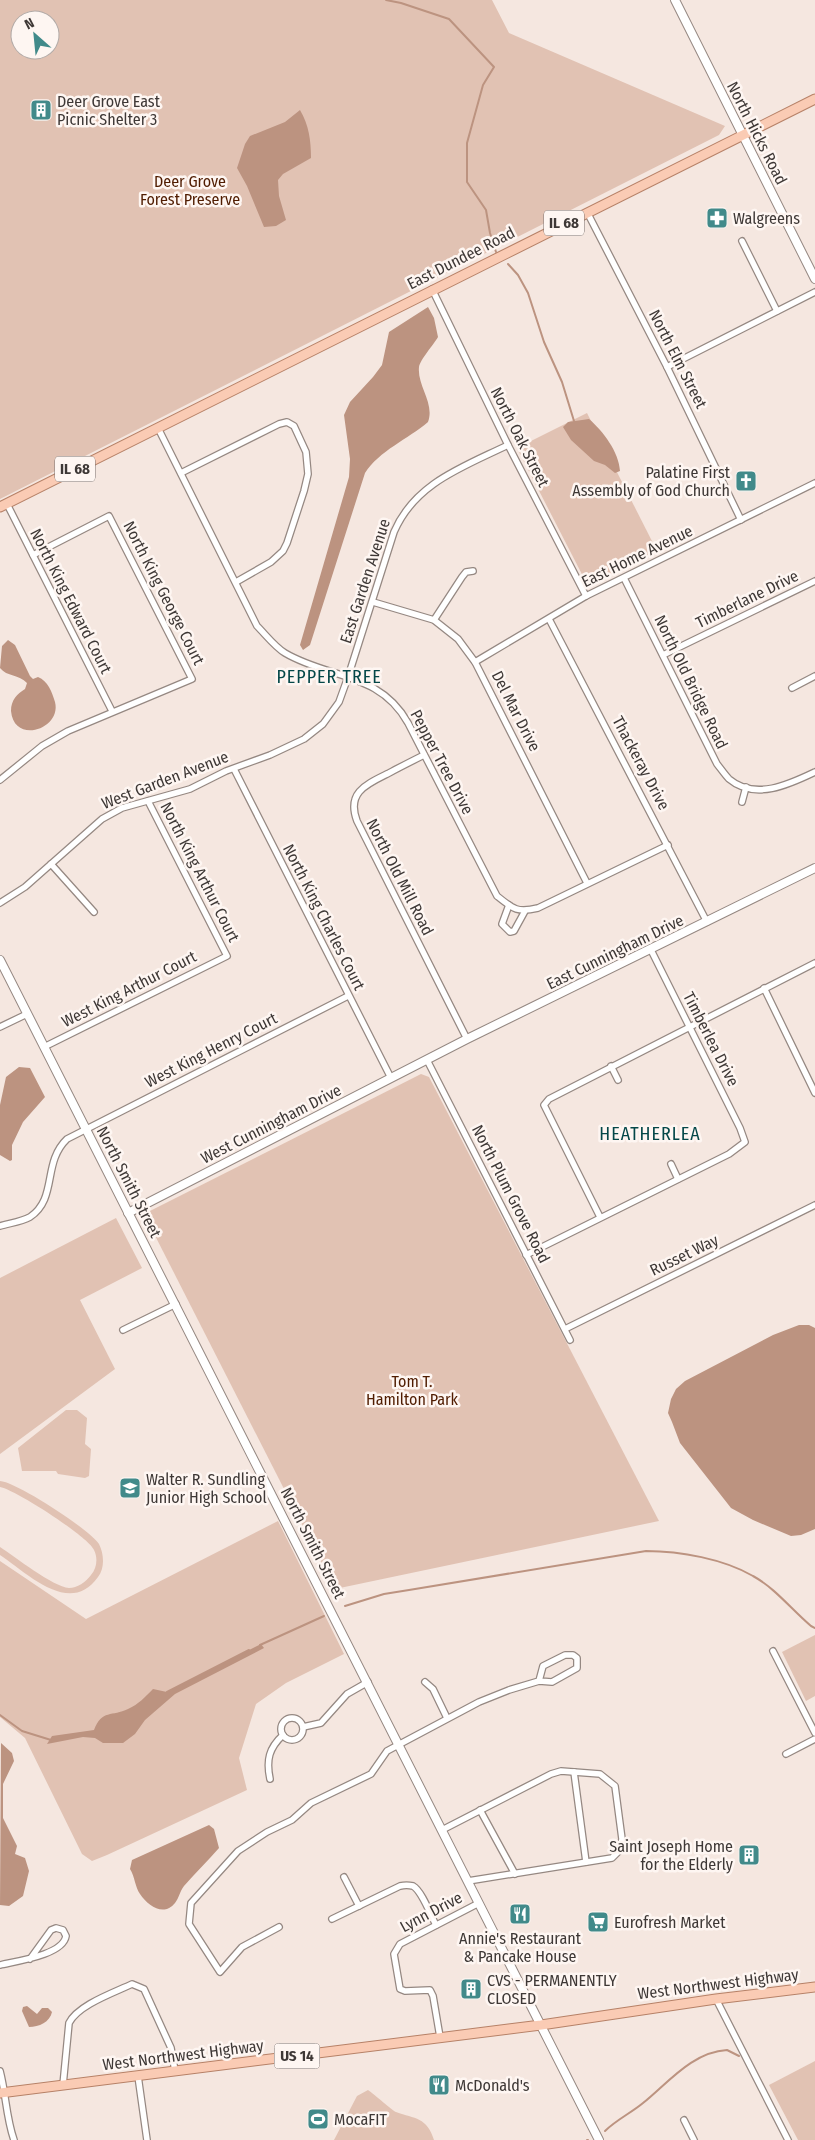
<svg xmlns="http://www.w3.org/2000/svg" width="815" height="2140" viewBox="0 0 815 2140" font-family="'Fira Sans Condensed',sans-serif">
	<rect width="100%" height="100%" fill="#f5e7e0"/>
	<g fill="#e1c2b3" fill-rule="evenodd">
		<path d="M0,0H492L509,33L725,126L719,135L0,499ZM20,20H50V50H20Z"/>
		<polygon points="587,413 657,551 588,586 517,448"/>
		<polygon points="421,1074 429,1077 659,1521 335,1589 144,1214"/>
		<polygon points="116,1218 142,1268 80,1300 115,1369 0,1454 0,1278"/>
		<polygon points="66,1410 77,1410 87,1418 85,1444 91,1449 89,1476 85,1478 58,1474 56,1471 22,1471 18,1448"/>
		<path d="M0,1481C17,1482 90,1530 99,1544C104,1554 105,1568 98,1577C70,1617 27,1573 0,1555V1547C14,1556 53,1587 69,1588C77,1588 86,1582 91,1575C97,1568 98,1558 94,1550C89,1537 14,1489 0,1487Z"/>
		<polygon points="278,1521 344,1654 286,1683 256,1704 239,1758 247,1790 107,1855 92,1861 82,1854 25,1738 0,1717 0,1561 86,1619"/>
		<polygon points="815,1635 815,1696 806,1701 782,1652"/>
		<polygon points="815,2061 815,2140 798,2140 769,2085"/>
		<path d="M368,2090C374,2094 393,2111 396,2112C415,2119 427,2117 434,2140H334L357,2096Z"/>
	</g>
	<g fill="#bc9380">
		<path d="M300,110C309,125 311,141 311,158L283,174L278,180L279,196L286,220L276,226L264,227L247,186L237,168L245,144L250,136L285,122Z"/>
		<path d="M428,307L434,318L438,337C434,344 420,360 419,367C417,386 435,403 428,422C408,439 379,451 365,473L310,645L303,650L300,645L349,477L350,459L344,415L350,402L373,377L382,365L389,332Z"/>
		<path d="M589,419C603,431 619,452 620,471L615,473L605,465L594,461L571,440L563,427L568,422Z"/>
		<path d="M8,640L15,645L30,676L33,679L38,677C48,681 52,692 55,702C62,729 14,745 11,711C11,700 17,694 25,689L27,683C19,674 7,677 0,668L2,646Z"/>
		<polygon points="19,1067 30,1068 45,1097 23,1122 12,1145 12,1160 10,1161 0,1155 0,1105 6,1077"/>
		<polygon points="799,1325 809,1325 815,1328 815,1529 801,1535 791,1536 753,1520 731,1508 680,1443 672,1422 668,1413 671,1399 676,1389 685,1381 773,1335"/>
		<path d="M261,1644L264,1648L175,1694L145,1720L135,1734L123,1743H103L95,1738L83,1737L47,1744L52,1736L94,1730C102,1709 112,1717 128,1709C139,1704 145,1697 153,1689L167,1692Z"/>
		<polygon points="1,1743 12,1753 14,1761 3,1784 3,1818 17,1846 15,1854 25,1858 29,1871 23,1896 9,1906 0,1905"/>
		<path d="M209,1825L214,1829L219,1848C208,1861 195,1873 184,1886C180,1891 179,1898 175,1903C164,1917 148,1906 140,1894C135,1887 135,1877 130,1869L132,1860Z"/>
		<path d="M27,2006L37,2014L42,2008H48L52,2012C50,2022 39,2027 29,2027L22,2011L23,2007Z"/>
	</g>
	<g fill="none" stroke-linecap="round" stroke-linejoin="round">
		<g stroke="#bc9380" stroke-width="2">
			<polyline points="386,0 401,3 449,19 494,67 483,85 467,143 467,182 486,210 490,233 496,252"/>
			<polyline points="508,264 518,275 528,293 544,342 562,382 574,421"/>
			<path d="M345,1606L384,1594L409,1590L646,1551C680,1551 724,1559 753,1576C775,1588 792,1610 811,1626L815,1628"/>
			<polyline points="260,1645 324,1616"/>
			<polyline points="167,1692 249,1650"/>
			<polyline points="0,1715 22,1731 51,1740"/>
			<path d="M605,2131C616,2120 631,2113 643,2103C668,2083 692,2052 727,2050L739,2056"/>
			<polyline points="587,2140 588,2140"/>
		</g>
		<g stroke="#958882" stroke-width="8">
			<g id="street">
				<polyline points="587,212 667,367 741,520"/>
				<polyline points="742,241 777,311"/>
				<polyline points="432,289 508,445 586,596"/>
				<polyline points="667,367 815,292"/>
				<path d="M158,428L257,626C266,635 275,647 285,653C329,679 380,672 408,723L497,896C513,909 517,913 538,908L668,845"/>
				<polyline points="181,473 279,424 287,422 294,426 306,452 308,474 304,491 287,543 283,551 271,562 236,582"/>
				<polyline points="7,504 112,711"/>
				<path d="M624,578L717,764C721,769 725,775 729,779C755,801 790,784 815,772"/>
				<polyline points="373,602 434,620 458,639 475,662 587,883"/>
				<polyline points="549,619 707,922"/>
				<polyline points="434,620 462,577 466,572 473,571"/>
				<polyline points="663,655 815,581"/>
				<polyline points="475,662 586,596 815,483"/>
				<polyline points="792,688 815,676"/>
				<path d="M424,755C412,761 400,767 389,773C367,784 346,792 357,821L467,1039"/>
				<polyline points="234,769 391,1078"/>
				<polyline points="0,780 42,746 68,731 192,679 109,516 33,555"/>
				<polyline points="742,802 746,787"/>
				<polyline points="51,864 94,912"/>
				<path d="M0,903L25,887L102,819L122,808L190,789L226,771L270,755L304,739L323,724L339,702L348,677L394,532C415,483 463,467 508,445"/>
				<polyline points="509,905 502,924 510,932 514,931 525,911"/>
				<polyline points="764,988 815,1093"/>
				<polyline points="0,1027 27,1014"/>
				<polyline points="44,1047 227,956 148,801"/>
				<polyline points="427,1060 570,1340"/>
				<polyline points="611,1066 618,1080"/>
				<polyline points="671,1164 678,1179"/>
				<polyline points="600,1217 544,1105 549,1099 815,963"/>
				<path d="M0,1226C10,1223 21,1222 30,1217C58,1198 42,1163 67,1139L348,996"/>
				<polyline points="526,1255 729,1154 745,1142 740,1128 651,950"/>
				<polyline points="565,1329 815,1205"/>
				<polyline points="123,1330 176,1304"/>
				<polyline points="773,1651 815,1733"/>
				<polyline points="425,1682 433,1689 447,1718"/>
				<circle cx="292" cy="1729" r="11"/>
				<polyline points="303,1727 321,1723 347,1694 368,1682"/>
				<polyline points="786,1754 815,1739"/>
				<polyline points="574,1772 586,1862"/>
				<path d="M270,1779C266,1760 269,1748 283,1735"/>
				<polyline points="480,1810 515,1874"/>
				<polyline points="442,1830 551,1774 561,1771 600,1774 615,1786 622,1839 620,1850 612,1858 468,1881"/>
				<polyline points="344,1877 359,1906"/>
				<path d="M332,1919L400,1886C404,1885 409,1885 413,1886C422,1891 431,1916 436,1925"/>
				<polyline points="279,1927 242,1947 220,1972 189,1924 191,1903 238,1851 267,1832 292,1820 311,1803 371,1774 387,1751 400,1744 479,1702 509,1690 539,1681 552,1682 577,1668 577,1658 573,1655 565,1655 543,1666 539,1681"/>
				<path d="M0,1965C17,1961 63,1955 66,1936L63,1930L56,1928L51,1930L30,1959"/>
				<polyline points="716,1999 788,2140"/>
				<polyline points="440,2037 433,1996 430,1990 405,1991 400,1989 394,1954 400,1944 479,1903"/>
				<path d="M0,2071C6,2094 6,2117 14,2140"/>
				<polyline points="138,2076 147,2140"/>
				<path d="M63,2085L69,2023C78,2005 113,1993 132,1984L144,1989L171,2048L175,2071"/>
				<polyline points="684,2120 694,2140"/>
			</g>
		</g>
		<g stroke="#958882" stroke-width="10">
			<g id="secondary">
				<polyline points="675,0 815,279"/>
				<polyline points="0,960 599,2140"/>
				<polyline points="128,1213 467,1039 815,868"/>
			</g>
		</g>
		<g stroke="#b68167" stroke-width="11">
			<g id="primary">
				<polyline points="0,507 815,99"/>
				<polyline points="0,2093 541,2025 716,1999 815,1987"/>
			</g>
		</g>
		<use href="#street" stroke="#fff" stroke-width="5.5"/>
		<use href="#secondary" stroke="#fff" stroke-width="8"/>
		<use href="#primary" stroke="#facbb4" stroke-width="9"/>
	</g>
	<defs>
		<g id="building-square" transform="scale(1.125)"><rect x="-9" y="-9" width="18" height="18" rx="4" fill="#418a8a" stroke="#fef6f2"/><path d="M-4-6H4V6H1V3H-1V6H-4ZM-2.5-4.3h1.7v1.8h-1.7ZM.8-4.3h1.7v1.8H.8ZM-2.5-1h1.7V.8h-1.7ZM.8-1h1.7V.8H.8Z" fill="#fff"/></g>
		<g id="pharmacy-square" transform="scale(1.125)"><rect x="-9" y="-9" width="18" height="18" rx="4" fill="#418a8a" stroke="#fef6f2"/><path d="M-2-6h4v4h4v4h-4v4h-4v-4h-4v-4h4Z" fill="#fff"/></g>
		<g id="church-square" transform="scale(1.125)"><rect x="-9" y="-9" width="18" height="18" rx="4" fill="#418a8a" stroke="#fef6f2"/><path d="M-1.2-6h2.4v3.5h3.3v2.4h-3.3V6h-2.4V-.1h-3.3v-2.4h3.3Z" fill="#fff"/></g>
		<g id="school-square" transform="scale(1.125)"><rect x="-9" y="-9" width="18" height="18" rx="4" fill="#418a8a" stroke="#fef6f2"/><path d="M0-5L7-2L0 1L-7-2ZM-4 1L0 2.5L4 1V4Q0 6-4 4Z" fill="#fff"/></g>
		<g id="restaurant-square" transform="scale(1.125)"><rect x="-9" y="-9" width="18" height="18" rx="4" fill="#418a8a" stroke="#fef6f2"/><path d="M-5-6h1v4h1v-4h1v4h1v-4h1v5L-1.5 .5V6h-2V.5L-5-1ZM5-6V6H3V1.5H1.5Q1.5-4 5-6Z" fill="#fff"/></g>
		<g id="supermarket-square" transform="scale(1.125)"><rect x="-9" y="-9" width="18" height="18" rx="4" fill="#418a8a" stroke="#fef6f2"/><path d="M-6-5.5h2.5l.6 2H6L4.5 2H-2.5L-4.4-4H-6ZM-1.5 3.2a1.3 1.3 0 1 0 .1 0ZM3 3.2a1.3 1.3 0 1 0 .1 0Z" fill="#fff"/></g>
		<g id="stadium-square" transform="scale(1.125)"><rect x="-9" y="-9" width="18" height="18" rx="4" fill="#418a8a" stroke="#fef6f2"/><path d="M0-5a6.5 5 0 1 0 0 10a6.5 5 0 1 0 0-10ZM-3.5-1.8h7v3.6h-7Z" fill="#fff"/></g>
	</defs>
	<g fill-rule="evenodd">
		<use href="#building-square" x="41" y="110"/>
		<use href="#pharmacy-square" x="717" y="218"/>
		<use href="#church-square" x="746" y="481"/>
		<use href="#school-square" x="130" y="1488"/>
		<use href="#building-square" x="749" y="1855"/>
		<use href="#restaurant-square" x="520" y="1914"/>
		<use href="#supermarket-square" x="598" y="1922"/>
		<use href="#building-square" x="471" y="1989"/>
		<use href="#restaurant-square" x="439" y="2085"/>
		<use href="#stadium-square" x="318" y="2119"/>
	</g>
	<g text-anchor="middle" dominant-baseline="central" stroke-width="5" stroke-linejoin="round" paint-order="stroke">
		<g fill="#fef6f2" stroke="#78716e" stroke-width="1">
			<rect x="544" y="210.5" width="40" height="25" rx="4"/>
			<rect x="55" y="456.5" width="40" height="25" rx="4"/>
			<rect x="274.5" y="2043.5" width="45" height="25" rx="4"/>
		</g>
		<g font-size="15" font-weight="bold" fill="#3e3836">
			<text x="564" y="223">IL 68</text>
			<text x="75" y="469">IL 68</text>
			<text x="297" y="2056">US 14</text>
		</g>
		<g font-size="16" fill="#3e3836" stroke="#fef6f2" text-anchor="start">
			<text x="57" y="101">Deer Grove East<tspan x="57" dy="18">Picnic Shelter 3</tspan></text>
			<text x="733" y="218">Walgreens</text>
			<text x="730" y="472" text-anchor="end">Palatine First<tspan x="730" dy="18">Assembly of God Church</tspan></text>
			<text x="146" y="1479">Walter R. Sundling<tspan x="146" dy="18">Junior High School</tspan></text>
			<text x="733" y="1846" text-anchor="end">Saint Joseph Home<tspan x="733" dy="18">for the Elderly</tspan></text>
			<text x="614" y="1922">Eurofresh Market</text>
			<text x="520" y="1938" text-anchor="middle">Annie's Restaurant<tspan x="520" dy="18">&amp; Pancake House</tspan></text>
			<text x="487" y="1980">CVS - PERMANENTLY<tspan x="487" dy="18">CLOSED</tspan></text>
			<text x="455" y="2085">McDonald's</text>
			<text x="334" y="2119">MocaFIT</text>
		</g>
		<g font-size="16" fill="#3e3836" stroke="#fef6f2">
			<text transform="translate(757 133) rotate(63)">North Hicks Road</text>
			<text transform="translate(461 258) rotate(-27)">East Dundee Road</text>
			<text transform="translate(678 359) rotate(63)">North Elm Street</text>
			<text transform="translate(520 437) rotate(63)">North Oak Street</text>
			<text transform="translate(637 556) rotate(-26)">East Home Avenue</text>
			<text transform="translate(365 581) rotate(-72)">East Garden Avenue</text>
			<text transform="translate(164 593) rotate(63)">North King George Court</text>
			<text transform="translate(747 599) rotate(-26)">Timberlane Drive</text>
			<text transform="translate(71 601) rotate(63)">North King Edward Court</text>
			<text transform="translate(691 682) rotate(64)">North Old Bridge Road</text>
			<text transform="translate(516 711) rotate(63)">Del Mar Drive</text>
			<text transform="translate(442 762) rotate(62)">Pepper Tree Drive</text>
			<text transform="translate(641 763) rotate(62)">Thackeray Drive</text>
			<text transform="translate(165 780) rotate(-21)">West Garden Avenue</text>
			<text transform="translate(200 872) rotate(63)">North King Arthur Court</text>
			<text transform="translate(400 877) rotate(63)">North Old Mill Road</text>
			<text transform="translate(324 917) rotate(63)">North King Charles Court</text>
			<text transform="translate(615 952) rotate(-26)">East Cunningham Drive</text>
			<text transform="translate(129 989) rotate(-27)">West King Arthur Court</text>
			<text transform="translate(711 1039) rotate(63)">Timberlea Drive</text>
			<text transform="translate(211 1050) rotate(-27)">West King Henry Court</text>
			<text transform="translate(271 1124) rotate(-27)">West Cunningham Drive</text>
			<text transform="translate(129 1182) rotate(63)">North Smith Street</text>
			<text transform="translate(511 1194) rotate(63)">North Plum Grove Road</text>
			<text transform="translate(684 1255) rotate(-26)">Russet Way</text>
			<text transform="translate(313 1543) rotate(63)">North Smith Street</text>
			<text transform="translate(431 1912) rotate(-28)">Lynn Drive</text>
			<text transform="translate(718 1984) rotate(-7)">West Northwest Highway</text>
			<text transform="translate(183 2055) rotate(-7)">West Northwest Highway</text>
		</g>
		<g font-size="16" fill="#501c00" stroke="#fef6f2">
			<text x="190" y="181">Deer Grove<tspan x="190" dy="18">Forest Preserve</tspan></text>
			<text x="412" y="1381">Tom T.<tspan x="412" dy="18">Hamilton Park</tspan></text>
		</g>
		<g font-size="18" letter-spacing="1" fill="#044748" stroke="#fef6f2">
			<text x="329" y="677">PEPPER TREE</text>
			<text x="650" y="1134">HEATHERLEA</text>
		</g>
	</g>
	<g transform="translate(35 35) rotate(333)"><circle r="24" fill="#fef6f2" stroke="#b1aaa7"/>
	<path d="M0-4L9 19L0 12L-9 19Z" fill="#418a8a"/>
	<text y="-8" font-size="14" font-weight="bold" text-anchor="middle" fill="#3e3836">N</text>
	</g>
</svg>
